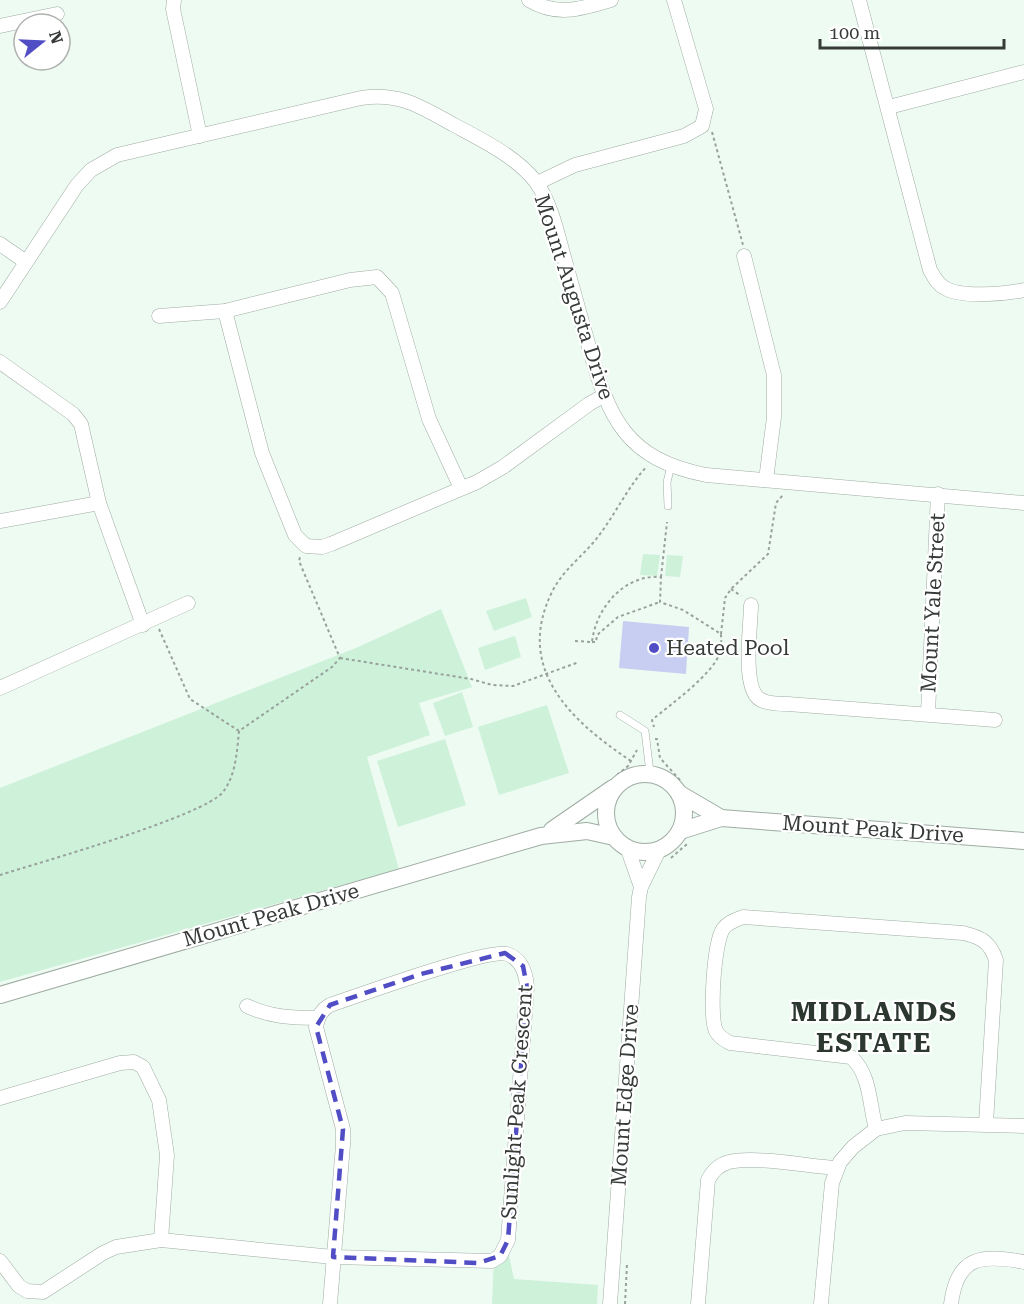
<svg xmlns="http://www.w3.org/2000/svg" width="1024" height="1304" viewBox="0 0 1024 1304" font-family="'Roboto Serif',serif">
	<rect width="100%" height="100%" fill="#eefbf2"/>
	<g fill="#cef1da">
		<polygon points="643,554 660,555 657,576 640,575"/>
		<polygon points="667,555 683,556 680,577 665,576"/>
		<polygon points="526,598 532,617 494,631 486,611"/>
		<polygon points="441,609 472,687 419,703 430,735 367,757 399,869 0,982 0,788 356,648"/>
		<polygon points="515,636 521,657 485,670 478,648"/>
		<polygon points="462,692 473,727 445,736 433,703"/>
		<polygon points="547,705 569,773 499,795 478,727"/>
		<polygon points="445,739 466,805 398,827 377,761"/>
		<polygon points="507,1246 514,1279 598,1285 597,1304 492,1304 494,1257"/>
	</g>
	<polygon fill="#c8cef1" points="623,621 689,627 686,674 619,668"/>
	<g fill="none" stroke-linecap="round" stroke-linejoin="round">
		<g stroke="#9faca3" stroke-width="8">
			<g id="service">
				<polyline points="668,506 667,482 671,466"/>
				<polyline points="620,715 645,731 650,773"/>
			</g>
		</g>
		<g stroke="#9faca3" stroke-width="15">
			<g id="minor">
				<polyline points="174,0 173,9 200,136"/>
				<path d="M529,0C557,17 581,9 611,0"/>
				<path d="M859,0L930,270C934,277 937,284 945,288C961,298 1005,294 1024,290"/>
				<polyline points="0,26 57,14"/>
				<polyline points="889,107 1024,72"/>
				<polyline points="537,183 575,165 684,136 702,126 706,109 674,0"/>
				<polyline points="0,244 26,262"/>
				<polyline points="744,256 774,375 774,417 766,480"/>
				<path d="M0,302L77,185L91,170L117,155L361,98C400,92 421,107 454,125C482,140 517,157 536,182C550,202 556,227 562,250C571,282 580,315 589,347C609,419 626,459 706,475L1024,503"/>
				<polyline points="225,311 262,453 295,535 306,546 322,547 331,544 477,482 503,467 589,404 603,396"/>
				<polyline points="159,316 225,311 350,280 377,277 392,293 429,419 461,488"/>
				<polyline points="0,362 73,414 81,424 99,503 143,625"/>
				<polyline points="0,521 99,503"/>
				<path d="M751,605C751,625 741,690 761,700C769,704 780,704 788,704L995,720"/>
				<polyline points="0,688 188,603"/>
				<polyline points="928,713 938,494"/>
				<polyline points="627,847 641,887"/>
				<path d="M247,1006C270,1017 292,1018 318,1018"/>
				<polyline points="0,1098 120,1063 134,1062 143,1067 159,1100 167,1155 161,1240"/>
				<path d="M876,1129C869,1104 871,1075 851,1057L730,1043C724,1040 719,1037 716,1031C709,1016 714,943 723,929C728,922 736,920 743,917L963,933C981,937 990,942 996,960L986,1123"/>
				<path d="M0,1261L19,1286L27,1291L43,1292L103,1253L116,1247L161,1240L333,1257L492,1261L500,1256L508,1240L527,987C526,973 522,959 507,954C488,948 357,996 330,1005C321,1010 318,1017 316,1027L343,1129V1145L330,1304"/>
				<polyline points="610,1304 639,897 641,887 659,850"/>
				<path d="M698,1304L708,1180C713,1171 718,1165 729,1162C756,1156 807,1166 836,1168"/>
				<polyline points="821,1304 832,1183 840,1162 853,1147 876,1129 905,1123 1024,1126"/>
				<path d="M951,1304C957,1256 981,1254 1024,1262"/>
			</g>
		</g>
		<g stroke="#9faca3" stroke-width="18">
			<g id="tertiary">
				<circle cx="645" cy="813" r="39"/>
				<polyline points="680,794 721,818"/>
				<polyline points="552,830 613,788"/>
				<polyline points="680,831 721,818 1024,841"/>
				<polyline points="0,995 541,836 587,831 614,837"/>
			</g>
		</g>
		<g stroke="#98a19b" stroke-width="2" stroke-dasharray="3 3" stroke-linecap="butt">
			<polyline points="712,132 743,245"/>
			<polyline points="661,577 667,522"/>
			<polyline points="731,589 741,596"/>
			<polyline points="159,629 190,699 239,731"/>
			<polyline points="721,634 725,598 731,589 768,554 776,503 783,495"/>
			<path d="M575,641L592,642C596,607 625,574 661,577L660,602L683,610L721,634C721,640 722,647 720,653C712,675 671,704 652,720L654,727"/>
			<polyline points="592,642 596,642 597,635 618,617 660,602"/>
			<polyline points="340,658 471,679 492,685 513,686 579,662"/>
			<polyline points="655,739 657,739 660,758 680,780"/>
			<path d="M631,761C571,721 513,668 553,590C564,569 583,556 597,538C615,515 627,488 647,466"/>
			<polyline points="617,775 628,766 637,750"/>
			<polyline points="671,858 687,844"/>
			<path d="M0,875C38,863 204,816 223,792C236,775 237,751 239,731L332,667L340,658L299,561L300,557"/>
			<polyline points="625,1304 627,1264"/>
		</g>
		<use href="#service" stroke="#fff" stroke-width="7"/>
		<use href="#minor" stroke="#fff" stroke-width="14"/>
		<use href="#tertiary" stroke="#fff" stroke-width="16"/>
	</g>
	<path fill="none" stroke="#514ec5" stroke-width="4.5" stroke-dasharray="12 8" stroke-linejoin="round" d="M505,953L523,966L527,987L508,1240L500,1256L478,1263L333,1257L343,1129L316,1027L330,1005L421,974Z"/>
	<circle fill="#514ec5" stroke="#fff" stroke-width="2" cx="654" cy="648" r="6"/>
	<g text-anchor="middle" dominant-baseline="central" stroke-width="4.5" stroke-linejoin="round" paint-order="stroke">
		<g font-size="21" fill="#363b38" stroke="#fff">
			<text transform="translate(574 297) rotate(72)">Mount Augusta Drive</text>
			<text transform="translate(933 603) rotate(-87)">Mount Yale Street</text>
			<text transform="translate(873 829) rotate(4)">Mount Peak Drive</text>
			<text transform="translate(271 915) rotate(-16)">Mount Peak Drive</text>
			<text transform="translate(625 1095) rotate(-86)">Mount Edge Drive</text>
			<text transform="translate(517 1102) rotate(-86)">Sunlight Peak Crescent</text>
		</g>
		<g font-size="21" fill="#363b38" stroke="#fff" text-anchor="start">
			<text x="666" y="648">Heated Pool</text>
		</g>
		<g font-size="27" font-weight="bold" letter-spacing="1.5" fill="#2c3730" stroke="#fff">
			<text x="874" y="1012">MIDLANDS<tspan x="874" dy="31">ESTATE</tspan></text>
		</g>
	</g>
	<g transform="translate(42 42) rotate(72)"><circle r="28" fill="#ffffff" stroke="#afb1af" stroke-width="1.5"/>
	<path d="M0-4.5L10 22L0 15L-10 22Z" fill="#514ec5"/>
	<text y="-9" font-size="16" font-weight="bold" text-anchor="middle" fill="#363b38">N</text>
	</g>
	<path d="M820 39v9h184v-9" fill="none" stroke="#363b38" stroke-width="3"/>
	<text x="829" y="39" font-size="18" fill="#363b38" stroke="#ffffff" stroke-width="4.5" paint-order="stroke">100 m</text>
</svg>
